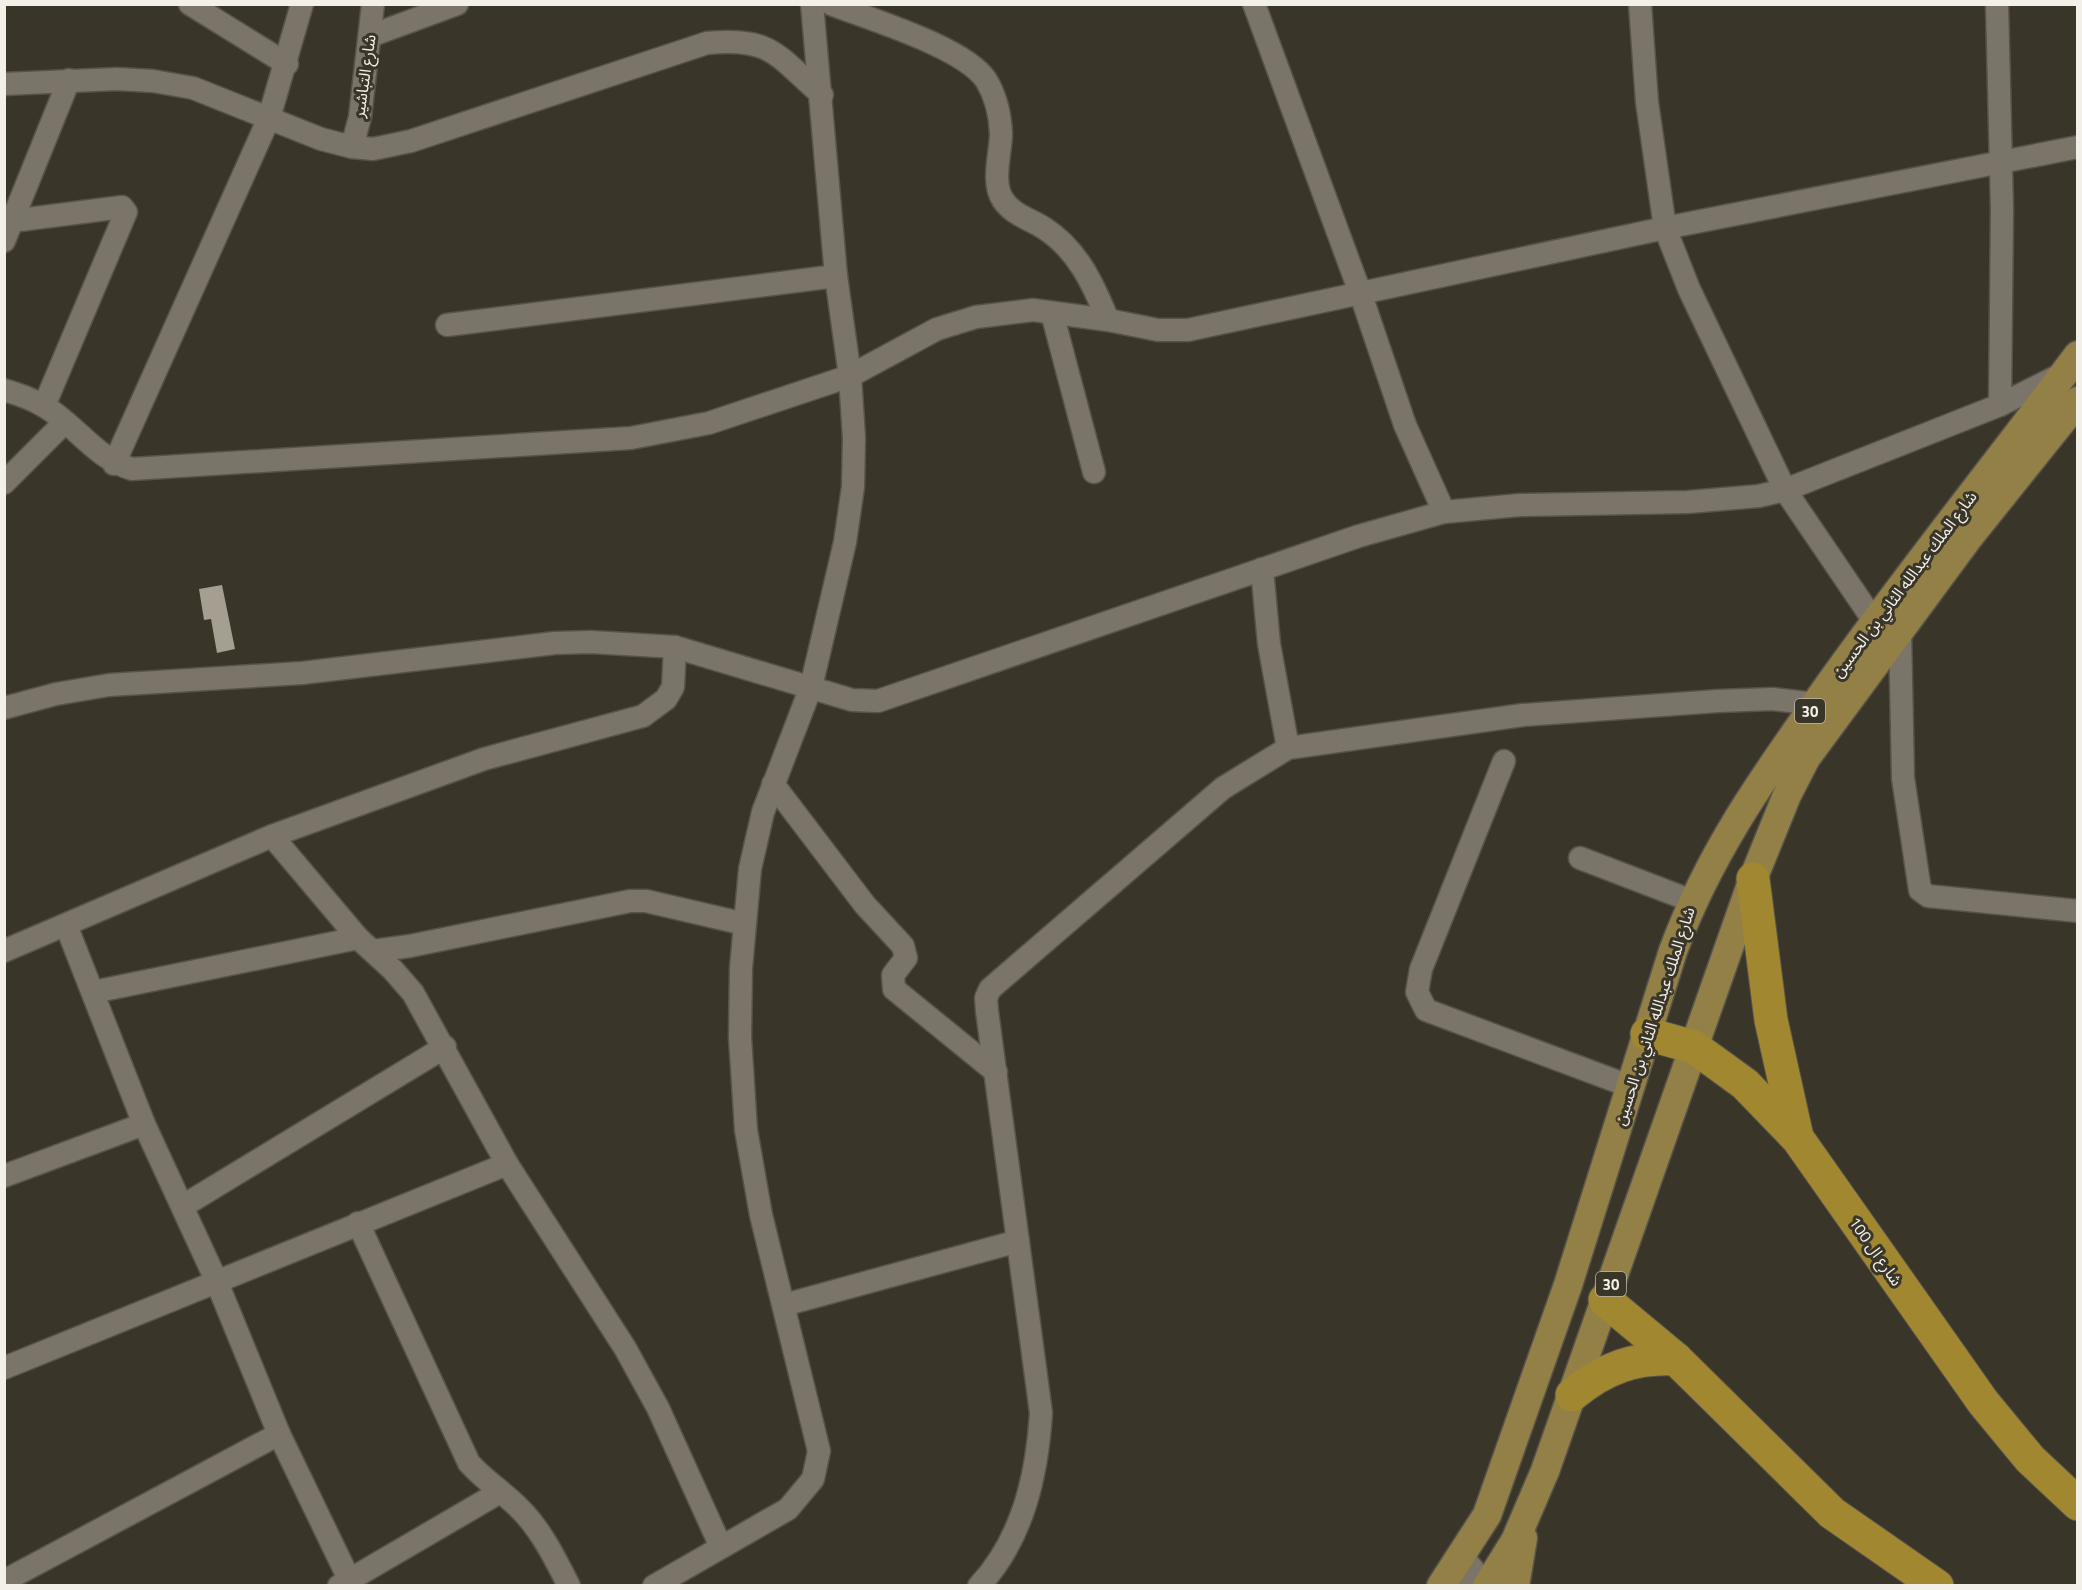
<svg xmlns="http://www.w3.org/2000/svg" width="2082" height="1590" viewBox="0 0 2082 1590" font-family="'Titillium Web','Noto Sans Arabic',sans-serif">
	<rect width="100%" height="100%" fill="#393529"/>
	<polygon fill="#a49f91" points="222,585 235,649 217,653 211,619 204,620 199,589"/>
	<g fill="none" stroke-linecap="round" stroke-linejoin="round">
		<g stroke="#57534a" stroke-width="25">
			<g id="minor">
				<polyline points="190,4 287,64"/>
				<path d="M831,4C869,19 964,47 986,80C996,96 1000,114 1001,133C1001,153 991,182 1003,200C1013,215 1030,219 1044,228C1078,250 1093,284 1108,320"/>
				<polyline points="1254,4 1361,295 1405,425 1444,512"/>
				<polyline points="1640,4 1647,102 1665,228 1689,289 1785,490 1874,621"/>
				<polyline points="1997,4 2002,209 2000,405"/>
				<polyline points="370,36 457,4"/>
				<path d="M4,84L117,79L153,81L193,88L321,139L352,147L373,149L411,141L707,43C772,37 776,55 822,95"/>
				<polyline points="352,147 360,117 373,4"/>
				<polyline points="4,222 122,207 126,212 44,406"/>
				<polyline points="4,241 69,80"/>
				<polyline points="1052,313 1094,472"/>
				<polyline points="447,325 836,276"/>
				<path d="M4,390C18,394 32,399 44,406C76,425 95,458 132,469L631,438L709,423L850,376L937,329L976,317L1033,310L1108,320L1158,330H1188L1665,228L2078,147"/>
				<polyline points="114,464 269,118 302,4"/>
				<polyline points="4,483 65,422"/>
				<polyline points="1262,569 1269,644 1288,748"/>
				<polyline points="1900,630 1903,778 1920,890 1928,896 2078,911"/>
				<polyline points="4,708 56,694 109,685 302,673 555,643 591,642 675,647 852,700 878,701 1359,536 1444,512 1520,505 1688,502 1759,496 1785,490 2000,405 2062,374"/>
				<polyline points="1504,761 1421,969 1417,992 1426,1010 1629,1086"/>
				<polyline points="773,784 865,905 903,946 906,958 893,975 894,989 996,1072"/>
				<polyline points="272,836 358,938 393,970 413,993 507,1164 625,1348 658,1408 721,1547"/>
				<polyline points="1580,858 1692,901"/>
				<polyline points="66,925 144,1124 216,1280 279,1434 349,1579"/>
				<polyline points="4,951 272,836 484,759 643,716 666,699 673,687 675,647"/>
				<polyline points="373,951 410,946 630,901 646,901 745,924"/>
				<polyline points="93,992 358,938"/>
				<polyline points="4,1176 144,1124"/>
				<polyline points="183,1206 445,1047"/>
				<path d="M358,1223L469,1463C485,1481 505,1493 521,1510C541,1530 556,1560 569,1586"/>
				<polyline points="784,1305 1018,1241"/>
				<polyline points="4,1368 507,1164"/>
				<polyline points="1462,1556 1487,1586"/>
				<polyline points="1451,1571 1464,1586"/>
				<polyline points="4,1581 279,1434"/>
				<polyline points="339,1586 500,1492"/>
				<polyline points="654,1586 788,1509 813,1479 819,1451 761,1215 746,1130 740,1037 741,968 750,869 763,812 811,687 845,542 853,487 854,438 850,376 836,276 812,4"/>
				<path d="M979,1586C1023,1539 1037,1475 1041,1413L987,1011L986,998L990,989L1223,788L1288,748L1523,715L1718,701L1773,699L1815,704"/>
			</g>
		</g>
		<g stroke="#57534a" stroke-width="31">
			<g id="major">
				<path d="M1441,1586L1487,1515L1568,1285L1673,951C1710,851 1765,775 1826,689C1907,575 1994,467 2078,355"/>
				<polyline points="1487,1586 1515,1541 1545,1471 1753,879 1787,795 1806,758 1969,537 2078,401"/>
				<polyline points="1515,1586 1523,1538"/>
			</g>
		</g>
		<g stroke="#57534a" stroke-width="35">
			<g id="highway">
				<polyline points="1753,879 1771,1020 1797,1137"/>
				<polyline points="1647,1034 1694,1047 1745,1084 1798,1139 1983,1402 2030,1459 2078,1504"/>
				<polyline points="1605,1300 1676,1359 1832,1513 1937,1586"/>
				<path d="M1572,1395C1604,1368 1635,1357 1676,1359"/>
			</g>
		</g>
		<use href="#minor" stroke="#7a7568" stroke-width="22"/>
		<use href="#major" stroke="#928047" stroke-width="28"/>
		<use href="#highway" stroke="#a28731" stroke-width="33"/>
	</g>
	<g text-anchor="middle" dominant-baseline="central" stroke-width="6" stroke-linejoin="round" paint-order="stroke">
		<g fill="#393529" stroke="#bab8af" stroke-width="1.5">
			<rect x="1795" y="699" width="30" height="24" rx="4.5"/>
			<rect x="1596" y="1272" width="30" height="24" rx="4.5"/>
		</g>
		<g font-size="15" font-weight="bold" fill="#f2f0e9">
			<text x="1810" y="711">30</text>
			<text x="1611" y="1284">30</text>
		</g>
		<g font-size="16" fill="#f2f0e9" stroke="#393529">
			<text transform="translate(364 76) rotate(-82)">شارع التباشير</text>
			<text transform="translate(1904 584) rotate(-53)">شارع الملك عبدالله الثاني بن الحسين</text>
			<text transform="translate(1654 1016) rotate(-72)">شارع الملك عبدالله الثاني بن الحسين</text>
			<text transform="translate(1876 1251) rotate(55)">شارع ال 100</text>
		</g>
	</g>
	<rect width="2082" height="1590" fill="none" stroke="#f2f0e9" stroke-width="12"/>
</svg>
